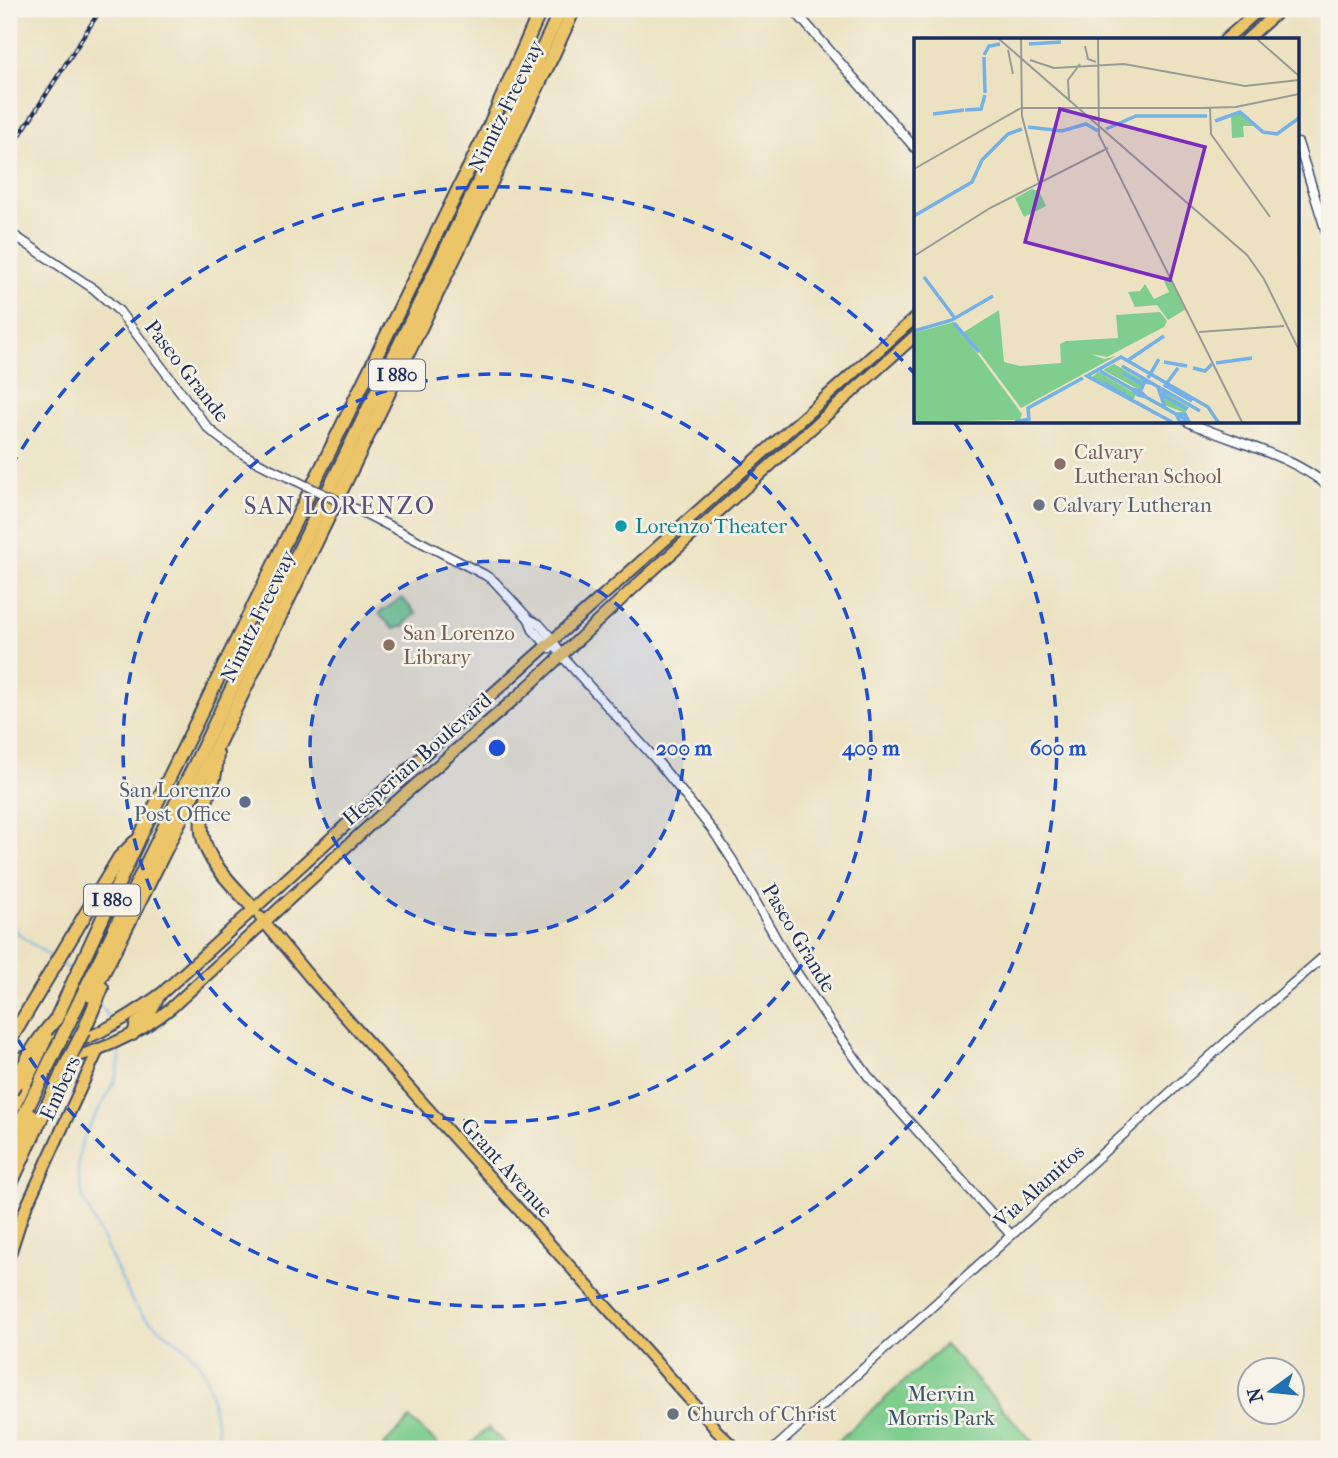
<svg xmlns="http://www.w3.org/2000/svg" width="1338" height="1458" viewBox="0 0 1338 1458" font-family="'IM FELL French Canon',serif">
	<rect width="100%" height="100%" fill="#f7f3e8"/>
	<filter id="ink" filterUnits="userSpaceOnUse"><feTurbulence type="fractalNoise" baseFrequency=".0143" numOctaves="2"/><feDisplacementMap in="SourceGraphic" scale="14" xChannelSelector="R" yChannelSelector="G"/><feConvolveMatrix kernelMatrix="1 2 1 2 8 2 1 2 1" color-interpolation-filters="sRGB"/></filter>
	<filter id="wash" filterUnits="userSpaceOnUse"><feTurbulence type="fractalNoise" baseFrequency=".00686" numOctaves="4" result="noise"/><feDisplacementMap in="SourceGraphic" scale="28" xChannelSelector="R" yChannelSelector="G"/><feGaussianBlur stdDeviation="1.57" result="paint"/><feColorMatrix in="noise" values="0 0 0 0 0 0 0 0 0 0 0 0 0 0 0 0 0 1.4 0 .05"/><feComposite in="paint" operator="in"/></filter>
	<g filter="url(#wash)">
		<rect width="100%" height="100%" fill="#ece2c2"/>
		<g fill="#7fce8e" stroke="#4d7e76" stroke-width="2">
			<polygon points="402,598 416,614 405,623 405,626 394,629 380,615 379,613"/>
			<polygon points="945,1345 1039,1449 829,1449"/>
			<polygon points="410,1419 443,1449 380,1449"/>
			<polygon points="488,1428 511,1449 465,1449"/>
		</g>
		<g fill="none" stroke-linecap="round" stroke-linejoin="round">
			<g stroke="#73b1e6" stroke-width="2">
				<polyline points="9,922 20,935 54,959"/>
				<polyline points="61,964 71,971"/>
				<polyline points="100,1004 110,1020"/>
				<path d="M119,1045C126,1085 89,1113 80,1150C76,1167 79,1181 83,1198L132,1301L144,1317L186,1348L198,1361L205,1374L210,1389L221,1449"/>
			</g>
		</g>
	</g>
	<g filter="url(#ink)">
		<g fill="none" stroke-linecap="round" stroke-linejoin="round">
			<g stroke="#3a4a6d" stroke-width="11">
				<g id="minor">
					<polyline points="793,9 916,149"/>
					<polyline points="1298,143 1329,241"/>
					<path d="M9,232L94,289L119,311L208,428C233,451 258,463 288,477"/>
					<path d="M1188,422C1235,443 1290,454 1329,487"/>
					<polyline points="368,515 485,575 494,581 529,619 539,624 553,640 561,655 658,762 714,832 733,861 787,958 827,1018 868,1076 1011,1235"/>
					<polyline points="529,619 533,630 550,648"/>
					<polyline points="774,1449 1245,1025 1329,952"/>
				</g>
			</g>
			<g stroke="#3a4a6d" stroke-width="14">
				<g id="major">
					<polyline points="1225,40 1260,9"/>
					<polyline points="1246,40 1281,9"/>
					<polyline points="260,917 313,981 710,1422 716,1430 736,1449"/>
					<polyline points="133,1035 136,1023 151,1012 160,995"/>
					<path d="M9,1061C40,1052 73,1046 102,1031C123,1020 143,1007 162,993L372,801L916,317"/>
					<path d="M44,1067C93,1052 131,1041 171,1008L383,813L518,696L642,580L916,335"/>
					<polyline points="9,1257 23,1214 98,1050"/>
				</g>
			</g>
			<g stroke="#3a4a6d" stroke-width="16">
				<g id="highway">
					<path d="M217,754C216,763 216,773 213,781C209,793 204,805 202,818C197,856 232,883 254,909"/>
					<polyline points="91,996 137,907 219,742 552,57 574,9"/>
					<polyline points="56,1019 140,837 488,129 541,9"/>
					<polyline points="84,1030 102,988"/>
					<polyline points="62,1037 522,93 561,9"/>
					<polyline points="9,1042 119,858 135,842"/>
					<polyline points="9,1116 25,1083"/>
					<polyline points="20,1123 42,1078"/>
					<polyline points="9,1163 32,1116"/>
					<polyline points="9,1188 63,1071"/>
				</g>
			</g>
			<use href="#minor" stroke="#fff" stroke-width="8"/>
			<use href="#major" stroke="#ecc569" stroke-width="10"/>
			<use href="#highway" stroke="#ecc569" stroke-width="12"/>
			<g stroke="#1b2f5e" stroke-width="4.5">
				<polyline id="rail" points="9,152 101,9"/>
			</g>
			<use href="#rail" stroke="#f7f3e8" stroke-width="2" stroke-dasharray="5" stroke-linecap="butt"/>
			<g stroke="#3a4a6d" stroke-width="11" stroke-linecap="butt">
				<polyline id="minor-bridge" points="288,477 368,515"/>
			</g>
			<g stroke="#3a4a6d" stroke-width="16" stroke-linecap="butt">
				<g id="highway-bridge">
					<polyline points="63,1071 84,1030"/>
					<polyline points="42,1078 62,1037"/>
					<polyline points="25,1083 46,1038"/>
					<path d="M11,1092C25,1062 33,1044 56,1019"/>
				</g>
			</g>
			<use href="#minor-bridge" stroke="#fff" stroke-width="8"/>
			<use href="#highway-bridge" stroke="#ecc569" stroke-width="12"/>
		</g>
	</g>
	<circle cx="497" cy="748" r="187" fill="#1d4ed8" fill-opacity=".12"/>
	<g fill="none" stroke="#1d4ed8" stroke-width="3.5" stroke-dasharray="12 9">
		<circle cx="497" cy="748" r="187"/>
		<circle cx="497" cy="748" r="374"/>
		<path d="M11 467A561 561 0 0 1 914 373M954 422A561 561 0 1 1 11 1028"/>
	</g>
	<g fill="#8d6e63" stroke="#f7f3e8" stroke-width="2.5">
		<circle cx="1060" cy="464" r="7"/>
		<circle cx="389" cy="645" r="7"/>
	</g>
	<g fill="#6b7280" stroke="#f7f3e8" stroke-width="2.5">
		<circle cx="1039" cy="505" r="7"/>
		<circle cx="673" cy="1414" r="7"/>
	</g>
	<circle fill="#0f9aa8" stroke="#f7f3e8" stroke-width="2.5" cx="621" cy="526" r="7"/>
	<circle fill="#5c6f8a" stroke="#f7f3e8" stroke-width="2.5" cx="245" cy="802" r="7"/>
	<g text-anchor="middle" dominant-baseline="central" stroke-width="5" stroke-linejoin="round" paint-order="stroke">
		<g fill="#f7f3e8" stroke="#5d6a87" stroke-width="2">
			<rect x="369" y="359.5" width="56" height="31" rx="5"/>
			<rect x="84" y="884.5" width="56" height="31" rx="5"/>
		</g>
		<g font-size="19" font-weight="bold" fill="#1b2f5e">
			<text x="397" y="375">I 880</text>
			<text x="112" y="900">I 880</text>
		</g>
		<g font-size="21" fill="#1b2f5e" stroke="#f7f3e8">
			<text transform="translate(506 106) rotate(-64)">Nimitz Freeway</text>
			<text transform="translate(187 371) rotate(52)">Paseo Grande</text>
			<text transform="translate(258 616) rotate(-64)">Nimitz Freeway</text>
			<text transform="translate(417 759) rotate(-41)">Hesperian Boulevard</text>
			<text transform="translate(799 938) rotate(59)">Paseo Grande</text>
			<text transform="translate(60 1088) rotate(-65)">Embers</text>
			<text transform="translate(507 1168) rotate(48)">Grant Avenue</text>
			<text transform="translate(1039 1186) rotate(-42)">Via Alamitos</text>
		</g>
		<g font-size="21" fill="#785e54" stroke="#f7f3e8" text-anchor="start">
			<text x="1074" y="452">Calvary<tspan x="1074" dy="24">Lutheran School</tspan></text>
			<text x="403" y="633">San Lorenzo<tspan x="403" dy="24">Library</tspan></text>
		</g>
		<g font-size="21" fill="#5b616d" stroke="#f7f3e8" text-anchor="start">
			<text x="1053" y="505">Calvary Lutheran</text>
			<text x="687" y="1414">Church of Christ</text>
		</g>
		<g font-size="21" fill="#0d838f" stroke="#f7f3e8" text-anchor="start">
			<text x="635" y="526">Lorenzo Theater</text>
		</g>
		<g font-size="21" fill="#4e5e75" stroke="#f7f3e8" text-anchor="end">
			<text x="231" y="790">San Lorenzo<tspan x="231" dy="24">Post Office</tspan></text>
		</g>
		<g font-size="21" fill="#34576a" stroke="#f7f3e8">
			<text x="941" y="1394">Mervin<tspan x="941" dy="24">Morris Park</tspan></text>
		</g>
		<g font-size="24" letter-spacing="2" fill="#5a5080" stroke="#f7f3e8">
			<text x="340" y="506">SAN LORENZO</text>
		</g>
	</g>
	<g transform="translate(914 38)">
		<rect width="385" height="385" fill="#ece2c2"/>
		<path d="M326,75L344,88H329L330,99L318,100L317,77ZM118,151L125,153L132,168L110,179L101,160ZM257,239L272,271L254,282L243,267L221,269L214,254L226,253L231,246L240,261L255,254L250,243ZM85,272L90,324L106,328L147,325L146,306L152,303L204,300L202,277L246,274L253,283L250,289L193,319L177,316L190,321L202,318L107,370L50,294ZM40,284L108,376L106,382L0,384V295ZM200,326L230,343L226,352L189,332ZM184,334L222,356L219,363L177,340ZM250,354L275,369L271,375L248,366Z" fill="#7fce8e"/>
		<path fill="none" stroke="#73b1e6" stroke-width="3.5" d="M115,6L147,4M70,17L75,8L86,6M70,19L71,55M51,72L67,71L71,57M19,76L50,72M301,83L326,74L349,94L363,96L385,80M114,89L148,93L172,86L184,93M192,91L222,78H293M0,178L58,144L68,122L94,96L108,91M10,239L40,279M40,285L65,314M0,293L38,282L79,258M213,323L250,298M250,324L273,328M302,325L338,320M208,328L286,373M279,330L291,333L298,326M186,333L276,384M209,335L228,346M234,340L245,321M190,345L219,362M252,348L278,363M250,349L264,330M218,351L226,353L232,359L224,357ZM227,352L231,343L228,340L237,345L231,344M248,354L254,355L244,349L251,370M248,357L273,371M222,364L241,375M262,376H271L275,384H266ZM101,384L115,381L114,370L169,340M258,384L173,338L207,319L294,369L304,384"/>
		<path fill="none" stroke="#989a9a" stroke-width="2" d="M85,1L333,217L350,241L385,312M107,1L108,78L125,145M184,1L185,97L328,384M343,1L385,38M171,8L174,21L182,24M94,12L99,36M116,22L140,30L210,26L331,48L385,42M155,61L154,42L166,26M287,70L322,69L385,56M296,70L297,96L356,179M0,131L107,70H289M0,218L76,170L194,110M285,294L370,288"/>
		<path fill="#7b2cbf" fill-opacity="0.15" stroke="#7b2cbf" stroke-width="3.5" d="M146,71L291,109L256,242L111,204Z"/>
		<rect width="385" height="385" fill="none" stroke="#1b2f5e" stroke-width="3.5"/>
	</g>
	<circle cx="497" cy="748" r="10" fill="#1d4ed8" stroke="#f7f3e8" stroke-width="3.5"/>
	<g font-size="21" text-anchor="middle" font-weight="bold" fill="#1d4ed8" stroke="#f7f3e8" stroke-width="5" stroke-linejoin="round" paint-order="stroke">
		<text x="684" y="755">200 m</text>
		<text x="871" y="755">400 m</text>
		<text x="1058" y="755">600 m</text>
	</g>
	<rect width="1338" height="1458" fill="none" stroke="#f7f3e8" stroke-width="35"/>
	<g transform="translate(1271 1391) rotate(255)"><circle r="33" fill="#f7f3e8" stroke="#9fa5b1" stroke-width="2"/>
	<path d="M0-5L12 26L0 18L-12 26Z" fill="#1f6fb2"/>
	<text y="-10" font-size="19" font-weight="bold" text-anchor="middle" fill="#1b2f5e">N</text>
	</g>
</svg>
